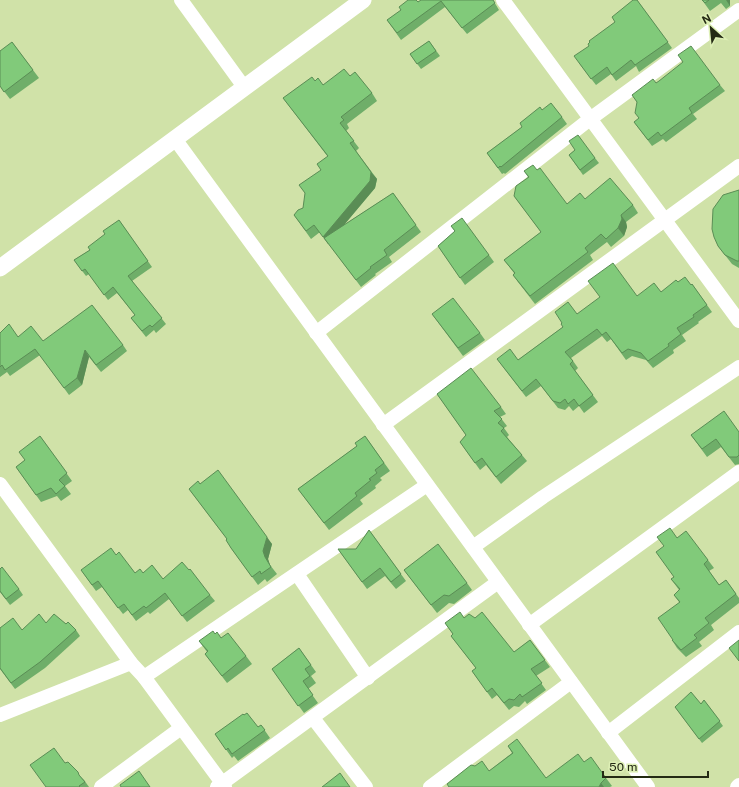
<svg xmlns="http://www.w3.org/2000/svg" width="739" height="787" viewBox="0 0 739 787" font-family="'Public Sans',sans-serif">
	<rect width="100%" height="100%" fill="#d0e2a8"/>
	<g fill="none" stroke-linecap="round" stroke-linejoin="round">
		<g stroke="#fff" stroke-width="14">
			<polyline points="181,0 244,87"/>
			<polyline points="503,0 739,321"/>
			<polyline points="175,139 648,787"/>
			<polyline points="316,333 590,119 739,10"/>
			<polyline points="383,425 739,166"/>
			<polyline points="0,484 131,663 144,677 225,787"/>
			<polyline points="473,547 543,497 739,367"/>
			<polyline points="297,574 368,678"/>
			<polyline points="529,625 739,472"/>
			<polyline points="144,677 427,485"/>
			<polyline points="0,715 131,663"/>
			<polyline points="313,718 366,787"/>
			<polyline points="608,733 739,632"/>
			<polyline points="101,787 181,728"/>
			<polyline points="217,787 498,582"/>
			<polyline points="430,787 571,682"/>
			<polyline points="737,787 739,785"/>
		</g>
		<polyline stroke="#fff" stroke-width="17" points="0,268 363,0"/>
	</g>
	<g fill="#6fae69">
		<polygon points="421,0 493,0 499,10 467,34 445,7 401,40 387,20"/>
		<polygon points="637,0 672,48 639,72 636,66 616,81 611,74 596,85 579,63 589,46 615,22"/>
		<polygon points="702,0 730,0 730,6 726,9 721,3 710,11"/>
		<polygon points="429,41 440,56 421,69 410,54"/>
		<polygon points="12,42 39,78 10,99 0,86"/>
		<polygon points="350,76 372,93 377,101 347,124 349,128 346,131 359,148 356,151 377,179 375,188 344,225 393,193 421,232 389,257 392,262 375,274 376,275 361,287 320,232 311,239 294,215 303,208 328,157 283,98 315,81 323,85"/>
		<polygon points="656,83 720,85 725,91 693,114 697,119 666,142 663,139 652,146 634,122 639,119 637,102 632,95"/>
		<polygon points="542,110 562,117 567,124 505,174 504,173 502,174 487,153 522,127"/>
		<polygon points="575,150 595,158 599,163 583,175 569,155"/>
		<polygon points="524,171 567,204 585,199 633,205 638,213 626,222 627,227 624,236 611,247 607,242 590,255 593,260 535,304 518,282 513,275 514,273 504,260 541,232 514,196 528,177"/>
		<polygon points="739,190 739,268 732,264 718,246"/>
		<polygon points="119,220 152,267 132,281 166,324 156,333 154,330 146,337 131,318 135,315 117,293 108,300 89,274 86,276 74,260 90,250"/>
		<polygon points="451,226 489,255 494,262 465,285 438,246 455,231"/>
		<polygon points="678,282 691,285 692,284 712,312 698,322 699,323 682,335 686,341 673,350 674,353 653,368 646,360 632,356 626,360 611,339 607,342 602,336 571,358 578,368 575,371 598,402 584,413 579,406 573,411 569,406 565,410 558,408 541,386 526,397 497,359 518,360 563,327 577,314 637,296 661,292"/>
		<polygon points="432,314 480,333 485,340 463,356"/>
		<polygon points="0,333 18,337 43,341 123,345 127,351 101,372 89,357 82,385 69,395 40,355 10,376 7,372 0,377"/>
		<polygon points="437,394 501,407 506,414 500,417 507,426 504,428 509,435 507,437 527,461 501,484 486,465 480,470 460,442 466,435"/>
		<polygon points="739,432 739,464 735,465 721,447 707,457 691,435"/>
		<polygon points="40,436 72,481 65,486 71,494 61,501 57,496 41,502 16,467 25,460"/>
		<polygon points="365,436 390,471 380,478 382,480 375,486 376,488 360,500 363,504 329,530 298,489 357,446"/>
		<polygon points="200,484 272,544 268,559 270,565 277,574 267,582 265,579 258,585 231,548 227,539 189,489"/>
		<polygon points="369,530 406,581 396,589 385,576 367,589 338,549 356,549"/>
		<polygon points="677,538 708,560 714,568 709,571 719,585 726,580 739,598 739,603 711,625 714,630 699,642 702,646 686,657 677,648 672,640 673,640 679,602 674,595 679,590 671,579 674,577"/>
		<polygon points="116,555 135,573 143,573 210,595 215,601 187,622 169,599 150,614 148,612 136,621 128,610 123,614 102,587 96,591 81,570"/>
		<polygon points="404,570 467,583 472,590 454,604 449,603 437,613"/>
		<polygon points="19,589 23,595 10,605 0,592"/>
		<polygon points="464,618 514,652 530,640 550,667 536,676 546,690 527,704 525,701 519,707 514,706 509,710 497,695 492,699 472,671 476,668 451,636 453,634 445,623"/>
		<polygon points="46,623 66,624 76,630 80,636 45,668 15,689 0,669 22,630"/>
		<polygon points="215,634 246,656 252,664 227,683 205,654 207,652 199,641"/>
		<polygon points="299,648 316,672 311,676 316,683 308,689 318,703 304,713 272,669"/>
		<polygon points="704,700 723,726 702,743 675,707 701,704"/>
		<polygon points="244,715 258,727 261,725 270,738 238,761 234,756 232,758 215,734"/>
		<polygon points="508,746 546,778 584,762 606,778 612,786 610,787 448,787 489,771 512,753"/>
		<polygon points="65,763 84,780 89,787 46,787"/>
	</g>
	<g fill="#5a8d55">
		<polygon points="726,0 730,0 730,6"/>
		<polygon points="371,172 377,179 375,188 328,244 323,237"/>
		<polygon points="621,215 626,222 627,227 624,236 618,228"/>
		<polygon points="85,350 89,357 82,385 77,378"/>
		<polygon points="267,537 272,544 268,559 270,565 265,557 263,551"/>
		<polygon points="601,783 604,787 599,787"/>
	</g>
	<g fill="#81ca7a" stroke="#5a8d55">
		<polygon points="408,0 416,0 418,2 421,0 493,0 495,3 462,28 441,1 397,33 387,20 401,10 399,7"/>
		<polygon points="633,0 637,0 668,42 635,65 631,60 612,75 607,67 591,79 574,56 589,46 588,44 590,42 589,41 615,22 612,17"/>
		<polygon points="702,0 709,0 705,3"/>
		<polygon points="429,41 436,51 417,64 410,54"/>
		<polygon points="12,42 33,70 4,92 0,86 0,51"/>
		<polygon points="691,46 720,85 689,108 692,113 661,136 658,132 648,140 634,122 639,118 635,113 637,102 632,95 653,79 656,83 659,81 683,62 678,55"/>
		<polygon points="344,69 350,76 355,72 372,93 341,117 344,120 340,123 354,141 350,143 371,172 370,181 323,237 314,225 306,231 294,215 298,210 303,208 305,193 299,185 321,170 317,164 328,156 283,98 312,77 315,81 318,78 323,85"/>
		<polygon points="551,103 562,117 501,167 500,166 498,168 487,153 522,127 520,123 540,107 542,110"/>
		<polygon points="578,135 595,158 580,170 569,155 575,150 569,141"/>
		<polygon points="533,165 537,170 540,168 567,204 580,193 585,199 610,178 633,205 621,215 622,219 618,228 606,239 601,234 585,248 588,252 530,296 513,275 515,273 504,260 541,232 514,196 516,186 529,177 524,171"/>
		<polygon points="739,190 739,261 737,261 725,255 718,246 714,237 712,229 713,209 723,195"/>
		<polygon points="393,193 416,225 384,250 387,255 370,267 371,268 356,280 324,238"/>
		<polygon points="462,218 489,255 460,278 438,246 455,231 451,226"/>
		<polygon points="119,220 148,261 128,276 162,318 152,327 150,325 142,331 131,318 135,315 113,287 104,295 85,269 82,271 74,260 90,250 88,247 105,234 103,231"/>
		<polygon points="613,263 637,296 654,283 661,292 676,280 678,282 685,277 691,285 692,284 707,305 693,315 694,317 677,328 681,334 668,344 669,346 648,361 641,353 628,349 622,353 606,332 602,335 597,329 565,352 573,361 570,364 593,395 579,406 574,399 568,404 565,399 560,403 553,401 536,379 522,391 497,359 510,349 518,360 563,327 561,324 562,323 555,312 568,302 577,314 600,297 588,281"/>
		<polygon points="453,298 480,333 458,348 432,314"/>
		<polygon points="92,305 123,345 96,365 85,350 77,378 64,388 35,349 5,370 2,365 0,367 0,333 9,324 18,337 31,326 43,341"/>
		<polygon points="471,368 501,407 494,411 502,419 498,423 504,428 501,431 522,455 496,477 482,458 475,463 460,442 466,435 437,394"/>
		<polygon points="724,411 739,432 739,455 737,457 729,457 716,439 702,449 691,435"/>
		<polygon points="40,436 67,473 59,480 65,486 56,494 51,488 36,495 16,467 25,460 19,452"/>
		<polygon points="365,436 384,463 375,470 377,473 369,479 371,480 355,493 357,496 324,523 298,489 357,446 355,443"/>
		<polygon points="218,470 267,537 263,551 265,557 271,567 261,574 260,571 252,577 231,548 226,540 227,539 189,489 198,481 200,484"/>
		<polygon points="670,528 677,538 686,531 708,560 704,564 719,585 726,580 736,594 705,618 709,623 694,635 697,638 681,650 672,640 673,640 658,618 680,602 674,595 680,589 671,579 674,577 656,552 664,546 657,537"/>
		<polygon points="369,530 401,574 391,582 380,568 362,582 338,549 356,549"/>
		<polygon points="438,544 467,583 449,596 444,595 431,605 404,570"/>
		<polygon points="111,548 116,555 119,552 135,573 140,569 143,573 152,565 163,579 182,562 189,570 190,569 210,595 182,616 165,593 146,608 144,606 132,615 124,604 118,608 98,581 92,585 81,570"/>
		<polygon points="2,567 19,589 6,599 0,591 0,569"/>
		<polygon points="460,612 464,618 469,614 475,618 482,612 514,652 530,640 545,660 531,669 542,683 522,697 520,694 514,700 509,699 504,703 492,688 487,692 472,671 476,668 451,636 453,634 445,623"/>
		<polygon points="39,614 46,623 54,614 66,624 68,622 76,630 40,662 11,683 0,668 0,628 13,618 22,630"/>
		<polygon points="213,631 215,634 217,632 221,638 228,633 246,656 222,676 205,654 208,651 199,641"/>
		<polygon points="739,640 739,661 729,648"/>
		<polygon points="299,648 311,665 305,669 310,676 303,681 313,695 298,706 272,669"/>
		<polygon points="691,692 701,704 704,700 720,721 699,739 675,707"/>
		<polygon points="247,713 258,727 261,725 265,730 232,754 228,748 226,750 215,734 243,714 244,715"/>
		<polygon points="517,739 546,778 578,754 584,762 591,757 606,778 601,783 599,787 449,787 447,784 471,765 475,766 482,761 489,771 513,753 508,746"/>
		<polygon points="54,748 65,763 68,762 78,772 79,775 85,782 79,786 80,787 46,787 30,765"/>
		<polygon points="139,771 150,787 121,787 120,785"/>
		<polygon points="340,773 350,787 322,787"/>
	</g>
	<g transform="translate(711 28) rotate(333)" stroke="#ddefb5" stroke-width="3" paint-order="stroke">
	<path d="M0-3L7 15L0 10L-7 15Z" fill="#242a14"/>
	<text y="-6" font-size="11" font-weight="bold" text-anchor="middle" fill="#242a14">N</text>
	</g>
	<path d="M603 771v6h105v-6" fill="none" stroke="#242a14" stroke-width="2"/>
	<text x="609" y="771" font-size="12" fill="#242a14" stroke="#ddefb5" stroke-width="3" paint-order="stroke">50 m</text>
</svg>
